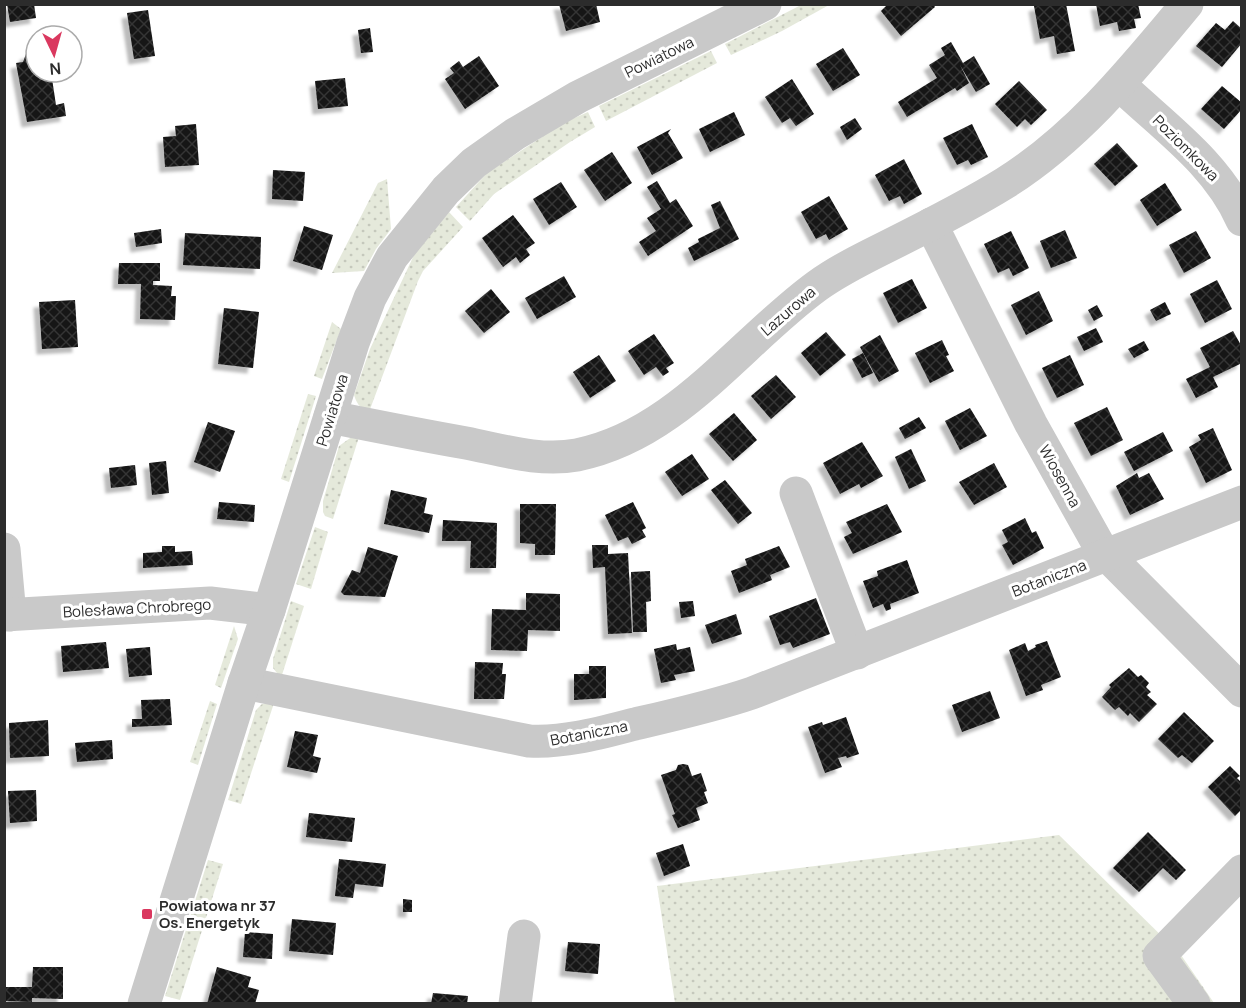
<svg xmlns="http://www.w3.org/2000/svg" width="1246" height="1008" viewBox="0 0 1246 1008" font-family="Manrope,sans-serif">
	<defs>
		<pattern id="green-dots" width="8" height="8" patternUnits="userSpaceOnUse" patternTransform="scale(1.5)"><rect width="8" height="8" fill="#e5e9db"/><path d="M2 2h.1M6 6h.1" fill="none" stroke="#c5c8bc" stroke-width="1.8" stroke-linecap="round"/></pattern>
		<pattern id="building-cross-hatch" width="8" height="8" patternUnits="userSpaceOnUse" patternTransform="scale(1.5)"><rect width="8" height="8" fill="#131313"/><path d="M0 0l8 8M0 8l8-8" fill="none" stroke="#363636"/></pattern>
		<filter id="shadow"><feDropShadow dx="-5.5" dy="5.5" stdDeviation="1.5" flood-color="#0004"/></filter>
	</defs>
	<rect width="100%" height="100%" fill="#fff"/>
	<g fill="url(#green-dots)">
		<polygon points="801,5 829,5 782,31 731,55 725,44"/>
		<polygon points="711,51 717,63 606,121 599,106"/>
		<polygon points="588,112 595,127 570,142 494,194 470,221 456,207 487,173 563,123"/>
		<polygon points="387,179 391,229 376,249 364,271 332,273 378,183"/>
		<path d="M449,212L463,227L423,271L418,281L369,412C360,408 357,404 354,395L370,349L414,255Z"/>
		<polygon points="332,322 341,329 322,379 314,376"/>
		<polygon points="308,394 316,396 289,482 281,479"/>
		<polygon points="353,436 359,437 333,519 325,516 323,512 323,501 339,446"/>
		<polygon points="315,527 328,532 311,589 296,584"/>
		<polygon points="291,601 304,606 281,678 273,668 273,659"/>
		<polygon points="234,626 238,639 221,688 215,685"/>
		<polygon points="210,701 217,704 198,765 190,762"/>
		<polygon points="274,703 241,804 228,800 256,710 262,704"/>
		<polygon points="1059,835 1181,955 1214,1003 675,1003 657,886"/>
		<polygon points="208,860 223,864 180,1000 165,996"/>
	</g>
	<g fill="url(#building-cross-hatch)" filter="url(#shadow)">
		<polygon points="7,4 34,4 36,18 10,22"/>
		<polygon points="559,4 596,4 600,22 566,31"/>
		<polygon points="888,4 933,4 935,7 901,36 881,11"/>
		<polygon points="1043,4 1066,4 1075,51 1057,54 1054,36 1040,39 1034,6"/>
		<polygon points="1096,4 1138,4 1141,18 1134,19 1136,28 1119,31 1117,22 1100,26"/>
		<polygon points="148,10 155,56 134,59 127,13"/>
		<polygon points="1233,21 1242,29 1242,43 1222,67 1196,46 1216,23 1225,30"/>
		<polygon points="370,28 373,52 361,53 358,30"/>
		<polygon points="951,42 963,63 974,56 990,84 976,92 960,65 969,83 957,91 955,88 907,117 898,102 937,78 929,65 945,55 941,48"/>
		<polygon points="843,48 860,75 833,91 816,64"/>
		<polygon points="35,53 36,72 51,72 56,105 64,103 66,116 27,122 16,63 23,62 26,54"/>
		<polygon points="479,56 499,86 465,109 445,79 454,73 450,68 459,61 463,67"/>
		<polygon points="345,78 348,106 318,109 315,81"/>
		<polygon points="792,79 814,114 796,126 790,118 782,123 765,97"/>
		<polygon points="1019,81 1047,110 1031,125 1025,119 1017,127 995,104"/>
		<polygon points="1222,86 1242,103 1242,109 1224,129 1201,109"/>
		<polygon points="734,112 745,135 710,152 699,129"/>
		<polygon points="855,118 862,129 847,140 840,127"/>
		<polygon points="196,124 199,165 165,167 163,137 176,136 175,126"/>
		<polygon points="972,124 988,157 971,165 968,160 957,165 943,138"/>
		<polygon points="671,129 668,133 683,158 652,175 637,147"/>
		<polygon points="1117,143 1138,166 1115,186 1094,164"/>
		<polygon points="612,152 632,183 605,201 584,170"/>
		<polygon points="904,159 922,194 904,204 900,196 889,201 875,175"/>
		<polygon points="273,170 305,172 303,201 272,199"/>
		<polygon points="657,181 670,203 676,199 693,226 648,256 639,242 656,231 647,218 661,209 647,187"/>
		<polygon points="561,182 577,207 549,225 533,199"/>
		<polygon points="1165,183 1182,210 1157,226 1140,200"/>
		<polygon points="829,196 848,229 829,240 826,234 816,239 801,212"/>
		<polygon points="720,201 739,239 694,261 688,248 699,242 698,239 720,228 711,205"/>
		<polygon points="513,215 535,243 526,249 530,255 520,263 516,257 503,267 482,238"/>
		<polygon points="304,226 333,235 322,270 293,261"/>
		<polygon points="161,229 162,243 136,247 134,233"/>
		<polygon points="1065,230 1077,258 1051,268 1040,241"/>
		<polygon points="1011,231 1029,268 1013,276 1009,268 998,273 984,244"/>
		<polygon points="1196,231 1211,258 1184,273 1169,245"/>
		<polygon points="185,233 261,237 260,269 183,265"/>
		<polygon points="119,263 160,263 160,281 153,281 153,285 172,286 171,296 176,296 175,320 140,319 141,284 118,284"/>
		<polygon points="564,276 576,297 537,319 525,298"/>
		<polygon points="912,279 927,308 898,323 883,293"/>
		<polygon points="1217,280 1232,309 1205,323 1190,294"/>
		<polygon points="491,289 510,312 484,333 465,311"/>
		<polygon points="1039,291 1053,321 1026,335 1011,305"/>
		<polygon points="75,300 78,347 42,349 39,302"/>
		<polygon points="1165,302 1171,314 1156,321 1150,310"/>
		<polygon points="1097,305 1103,316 1094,321 1088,310"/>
		<polygon points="224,308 259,312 253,368 218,364"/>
		<polygon points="1096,328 1103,342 1084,351 1077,337"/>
		<polygon points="1233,331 1242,347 1242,363 1213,377 1218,387 1196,398 1186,379 1210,367 1200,348"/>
		<polygon points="826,332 846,355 820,376 801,353"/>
		<polygon points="654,334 674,363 666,368 669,372 663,376 656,367 644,375 628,351"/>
		<polygon points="880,335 899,371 879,382 860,347"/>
		<polygon points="942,340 949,355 946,356 954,371 930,383 915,353"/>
		<polygon points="1144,341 1149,350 1134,358 1128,349"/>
		<polygon points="863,353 873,373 862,378 852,359"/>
		<polygon points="599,355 616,381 590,398 573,372"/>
		<polygon points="1070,355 1084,385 1057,398 1042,368"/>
		<polygon points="776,375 796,397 771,419 751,396"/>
		<polygon points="1107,407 1123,440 1091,456 1074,423"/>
		<polygon points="970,408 987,436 960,450 945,421"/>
		<polygon points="734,413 757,440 733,461 709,434"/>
		<polygon points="919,417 926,428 905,439 899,428"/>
		<polygon points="208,422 235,431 220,472 194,462"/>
		<polygon points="1213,428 1232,470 1206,483 1189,447 1201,440 1198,435"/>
		<polygon points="1163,432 1173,451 1134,471 1124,452"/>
		<polygon points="862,442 883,476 861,488 859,484 840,494 823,463"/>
		<polygon points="911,449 926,481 909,489 895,457"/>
		<polygon points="692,454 709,479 682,496 665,472"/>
		<polygon points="166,461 169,493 152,495 149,463"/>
		<polygon points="994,463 1007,487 974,505 959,482"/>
		<polygon points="135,465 137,485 111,488 109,468"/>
		<polygon points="1137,473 1139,478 1149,473 1164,499 1130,515 1116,486"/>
		<polygon points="725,480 752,513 738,524 711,490"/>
		<polygon points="391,490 427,498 424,513 433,515 429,533 384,524"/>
		<polygon points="219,502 255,505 254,522 217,519"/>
		<polygon points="633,502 646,528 642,530 646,537 632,544 628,537 618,541 605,515"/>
		<polygon points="520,504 556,504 555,555 535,555 535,544 520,543"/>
		<polygon points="887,504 902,532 853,554 844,537 852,533 846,522"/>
		<polygon points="1025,518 1032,533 1036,531 1044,548 1013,565 1002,545 1008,542 1002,530"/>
		<polygon points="443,520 497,523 496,568 470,568 471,541 442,541"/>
		<polygon points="592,545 608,545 608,554 628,553 632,633 608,634 605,567 593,568"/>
		<polygon points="162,546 175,546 175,552 192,551 193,565 143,568 143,553 162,552"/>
		<polygon points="779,546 790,567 770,575 772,580 739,593 731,571 747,565 745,559"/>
		<polygon points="368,547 398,556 385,597 344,595 341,592 352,570 360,573"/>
		<polygon points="907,560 919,593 890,604 891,609 886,611 883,604 873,608 863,581 878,576 877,571"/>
		<polygon points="650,571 651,601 646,602 647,632 633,632 631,572"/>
		<polygon points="526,593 560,594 560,631 528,630 527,651 491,650 492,609 526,610"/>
		<polygon points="816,598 830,634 793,648 790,642 780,645 769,616"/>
		<polygon points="693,601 695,616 681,618 679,602"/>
		<polygon points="736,614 742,634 712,644 705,625"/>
		<polygon points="1047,641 1061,677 1041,685 1043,690 1026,696 1009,650 1025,643 1028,651 1036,647 1035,645"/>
		<polygon points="106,642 109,668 63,672 61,646"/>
		<polygon points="676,644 677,650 690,647 695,671 674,675 676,680 661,683 654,649"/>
		<polygon points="150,647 152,675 129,677 126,649"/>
		<polygon points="475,662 503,663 502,674 506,674 504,699 474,699"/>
		<polygon points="589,666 606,666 606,698 574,700 574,674 589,674"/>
		<polygon points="1129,668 1138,677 1141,675 1149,683 1146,687 1151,692 1147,695 1157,704 1139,722 1130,713 1128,716 1119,707 1115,710 1102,697 1111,687 1109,685"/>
		<polygon points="990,691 1000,718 962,732 952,705"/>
		<polygon points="170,699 172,725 132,727 132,719 142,719 141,700"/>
		<polygon points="1184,712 1214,741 1192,763 1182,755 1178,758 1158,739"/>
		<polygon points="846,717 859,754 847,758 846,756 838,758 842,767 825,773 808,727 822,722 823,725"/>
		<polygon points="48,720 49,756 10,758 9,723"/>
		<polygon points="295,731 318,735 313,756 321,758 317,773 287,767"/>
		<polygon points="112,740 113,759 77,762 75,743"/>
		<polygon points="683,764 688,765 692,776 701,773 707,791 704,792 708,803 696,808 700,820 678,828 672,815 675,814 661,775 676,770 678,765"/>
		<polygon points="1230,766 1240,776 1237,778 1242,783 1242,809 1235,816 1208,787"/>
		<polygon points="36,790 37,821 10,823 8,791"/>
		<polygon points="309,813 355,818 352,842 306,837"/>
		<polygon points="1148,832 1186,870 1176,880 1163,868 1139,892 1113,868"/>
		<polygon points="683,844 690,866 664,876 656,853"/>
		<polygon points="339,859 386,864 383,887 355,884 353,898 335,896"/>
		<polygon points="403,899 412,900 412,912 403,912"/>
		<polygon points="292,919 336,923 333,955 289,951"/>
		<polygon points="245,932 273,934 272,959 243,957"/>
		<polygon points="568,942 600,944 598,974 565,971"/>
		<polygon points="33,967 63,967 63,999 32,998 32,1002 4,1001 4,987 32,987"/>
		<polygon points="217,967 251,977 248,987 259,990 255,1004 207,1004"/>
		<polygon points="433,993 468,996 467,1004 431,1004"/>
	</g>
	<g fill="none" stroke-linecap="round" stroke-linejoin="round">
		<g stroke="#c9c9c9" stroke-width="33">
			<path d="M1119,84C1163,126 1217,163 1242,220"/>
			<polyline points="931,224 1031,424 1101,549 1242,691"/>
			<path d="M330,417C375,426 420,435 466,443C502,450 540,462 577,455C677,435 739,343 817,286C839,270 864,258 888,246C928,226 968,206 1005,183C1078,137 1132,70 1187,4"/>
			<polyline points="796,493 857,653"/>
			<polyline points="4,549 10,615"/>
			<polyline points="4,615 210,603 269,610"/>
			<path d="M244,683L529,741C565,743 600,733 635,724C674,715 714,706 752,693L1242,502"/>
			<polyline points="144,1004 244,683 269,610 353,343 370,298 392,257 446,190 474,163 515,134 578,97 765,4"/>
			<polyline points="515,1004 524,936"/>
			<polyline points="1194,1004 1159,956 1242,871"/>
		</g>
	</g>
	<rect fill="#da385f" stroke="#fff" stroke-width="2" x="141" y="908" width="12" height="12" rx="3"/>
	<g text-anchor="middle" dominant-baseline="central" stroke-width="6" stroke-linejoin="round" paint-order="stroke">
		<g font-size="15" fill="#2c2c2c" stroke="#fff">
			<text transform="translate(659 57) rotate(-26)">Powiatowa</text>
			<text transform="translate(1186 148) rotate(45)">Poziomkowa</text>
			<text transform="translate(788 311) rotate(-41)">Lazurowa</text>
			<text transform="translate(332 410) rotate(-73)">Powiatowa</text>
			<text transform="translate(1060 476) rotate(61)">Wiosenna</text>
			<text transform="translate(1049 578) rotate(-21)">Botaniczna</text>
			<text transform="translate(137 608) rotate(-3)">Bolesława Chrobrego</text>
			<text transform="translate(589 733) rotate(-11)">Botaniczna</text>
		</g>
		<g font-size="15" font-weight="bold" fill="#2c2c2c" stroke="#fff" text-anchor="start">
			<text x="159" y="905">Powiatowa nr 37<tspan x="159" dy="17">Os. Energetyk</tspan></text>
		</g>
	</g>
	<rect width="1246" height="1008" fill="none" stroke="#2c2c2c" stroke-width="12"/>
	<g transform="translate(54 54) rotate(175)"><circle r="28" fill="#ffffff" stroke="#ababab" stroke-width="1.5"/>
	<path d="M0-4.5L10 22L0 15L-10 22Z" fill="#da385f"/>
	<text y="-9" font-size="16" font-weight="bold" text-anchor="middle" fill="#2c2c2c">N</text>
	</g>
</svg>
